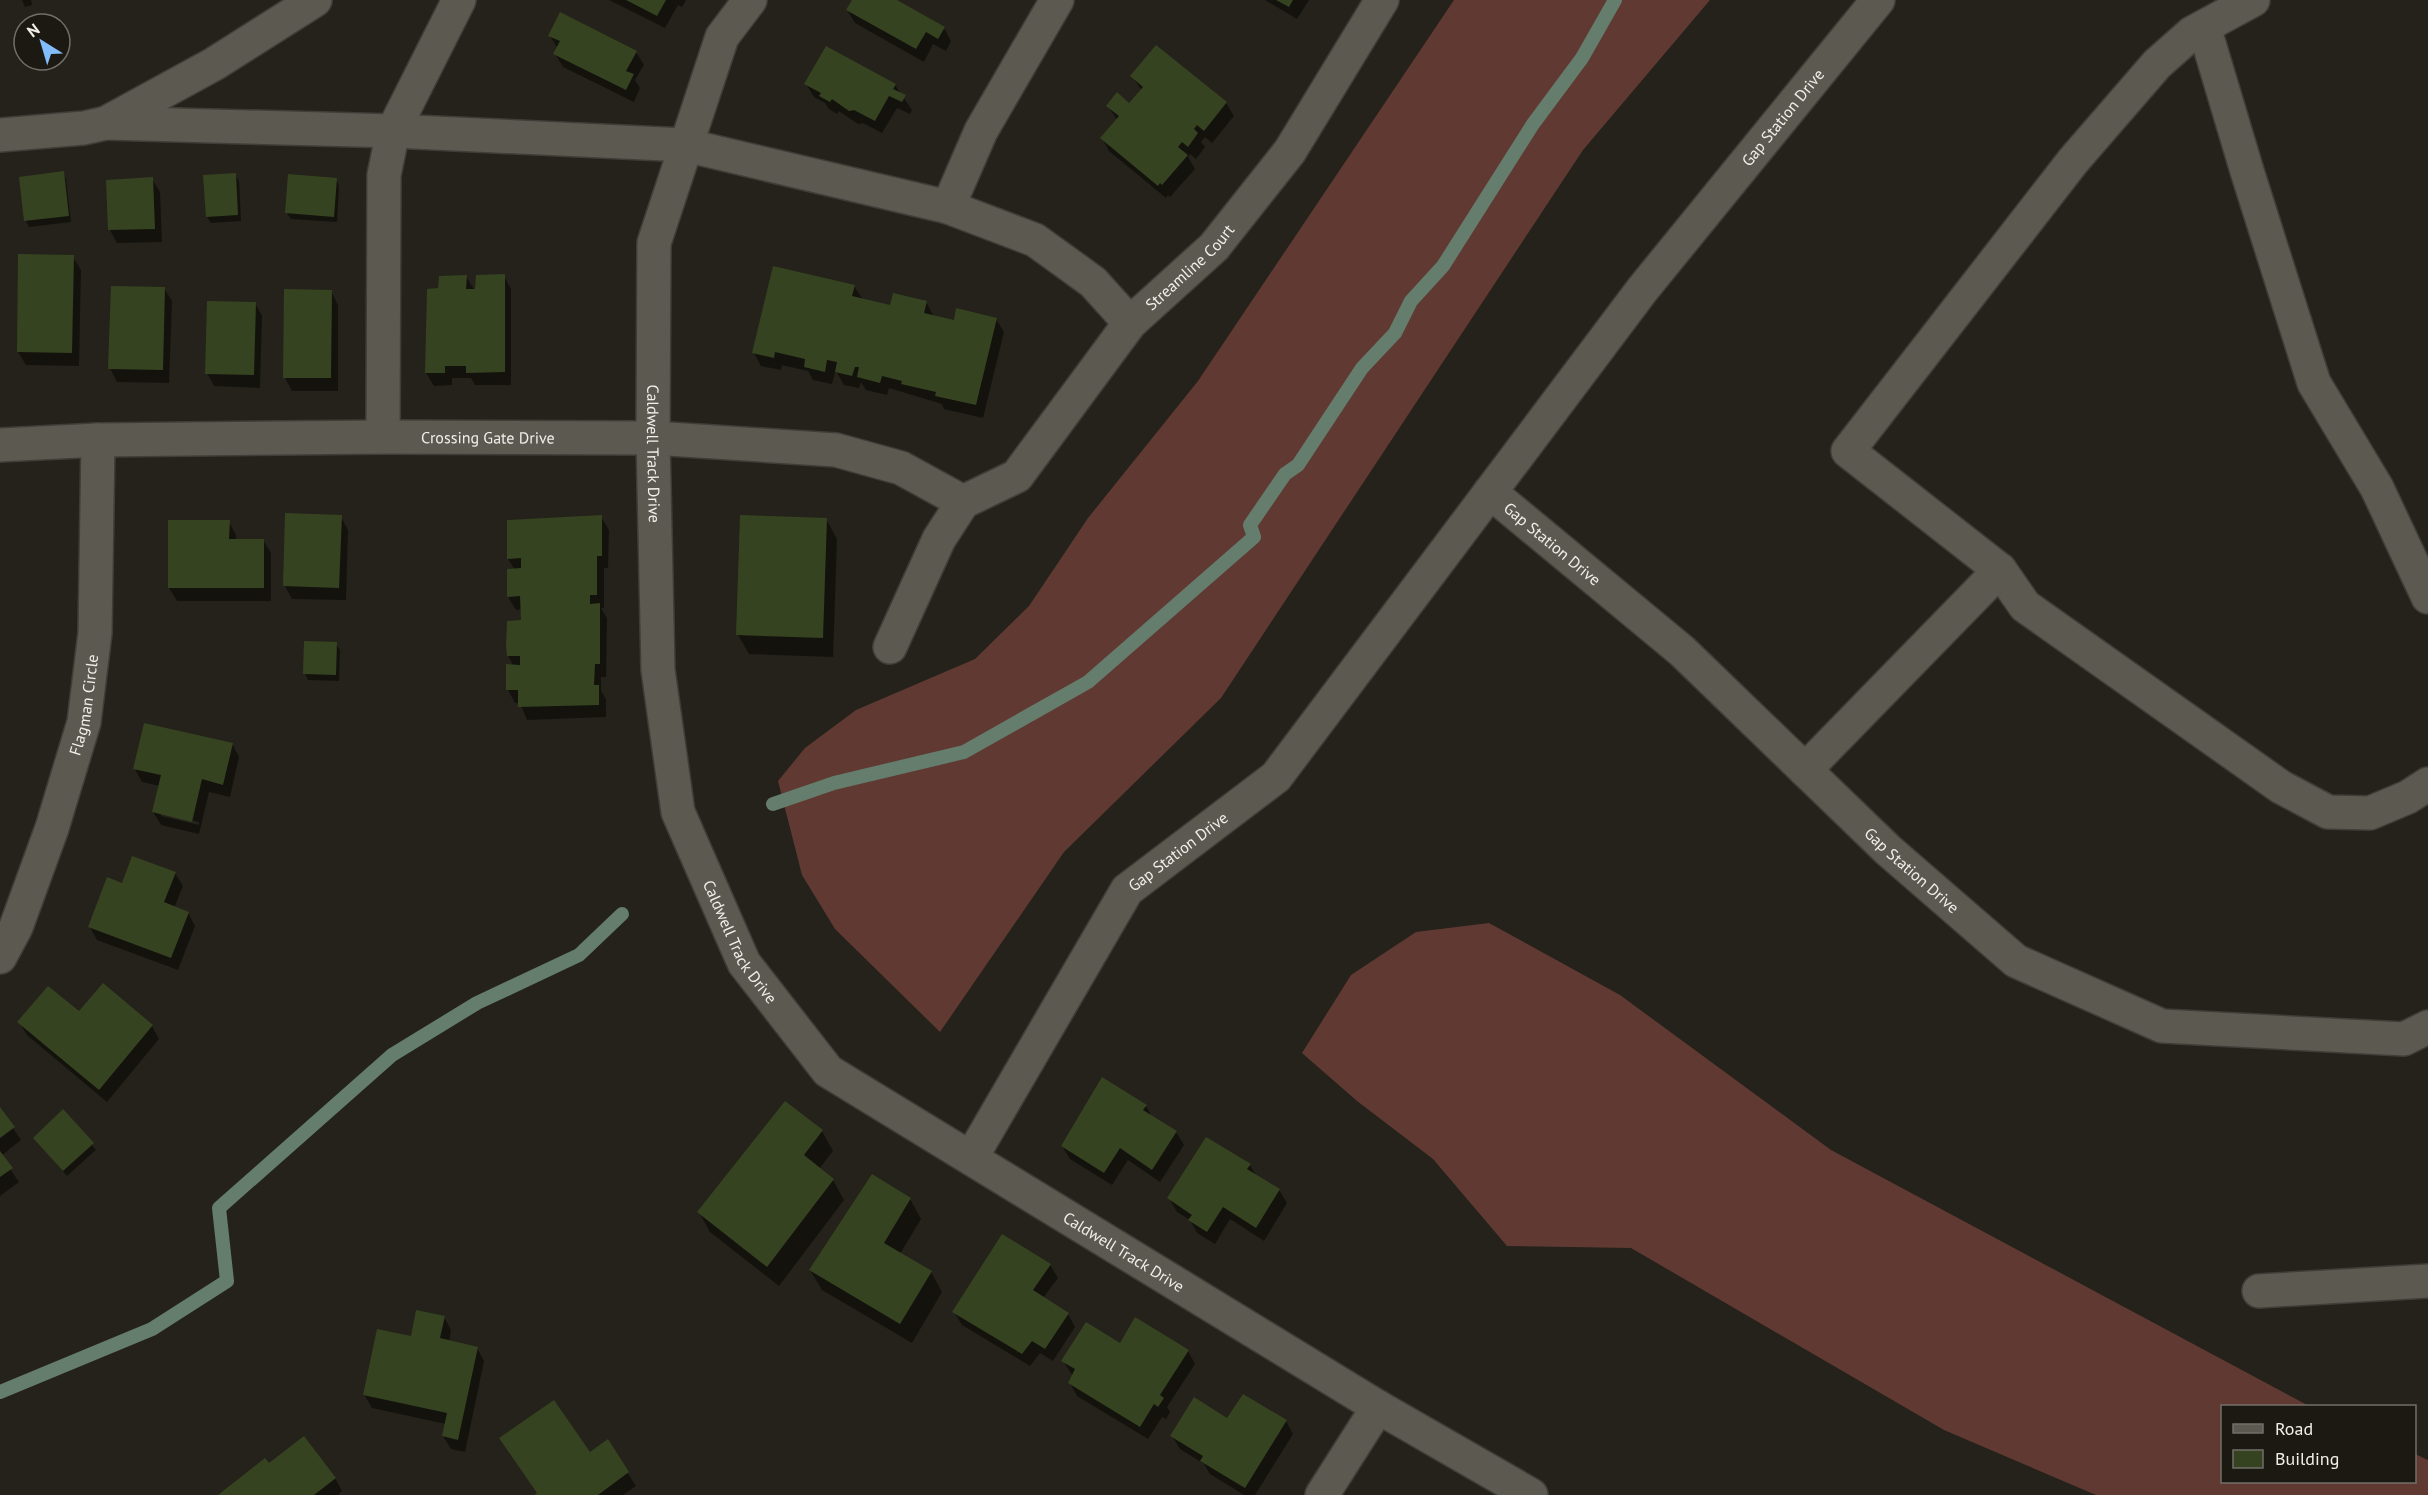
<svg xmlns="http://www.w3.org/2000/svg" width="2428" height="1495" viewBox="0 0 2428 1495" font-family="'PT Sans',sans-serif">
	<rect width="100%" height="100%" fill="#24221a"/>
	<g fill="#603a32">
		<polygon points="1454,0 1710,0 1583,150 1221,698 1064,852 940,1032 835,929 802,875 778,781 805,748 856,710 975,659 1029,606 1088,518 1198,381"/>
		<polygon points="1489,923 1620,995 1831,1150 2309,1406 2222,1406 2222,1482 2414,1482 2415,1454 2428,1460 2428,1495 2096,1495 1944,1430 1631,1248 1507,1246 1433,1159 1357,1101 1302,1053 1351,975 1416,932"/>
	</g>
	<g fill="#0007" fill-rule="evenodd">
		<polygon points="22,0 31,0 32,5 25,7"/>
		<polygon points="609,0 686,0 682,7 678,5 665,28"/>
		<polygon points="854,0 893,0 944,28 951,41 946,51 933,44 924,62 855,23 847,10"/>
		<polygon points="1265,0 1309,0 1297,19"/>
		<polygon points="550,36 636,52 644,65 635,80 640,88 634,102 563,67 555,54 558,49"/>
		<polygon points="1157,47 1226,103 1234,116 1212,143 1205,137 1201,142 1205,147 1196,159 1190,154 1188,157 1195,169 1170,197 1168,195 1166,198 1109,151 1102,138 1117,120 1108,106 1129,105 1142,91 1132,76"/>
		<polygon points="806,84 895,85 912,110 910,114 897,108 882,133 863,123 858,124 839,111 837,114 829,109 825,103 814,97"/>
		<polygon points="63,173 66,179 71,222 29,227 26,221"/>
		<polygon points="235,175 239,181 241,221 211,223 207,217 205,176"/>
		<polygon points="152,179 160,192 162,242 117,243 110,230"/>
		<polygon points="336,179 339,186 337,222 291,219 287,213"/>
		<polygon points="73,257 81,270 79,366 26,365 18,352"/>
		<polygon points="466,276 476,293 504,276 511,289 511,385 475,385 471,378 452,378 452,385 434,386 426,373"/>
		<polygon points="854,286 863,300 891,307 926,302 933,315 955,322 996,319 1004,332 983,418 944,409 942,404 889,388 887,395 866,390 861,382 859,388 844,385 837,373 835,372 832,384 813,380 808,371 782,365 781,370 761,366 754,353"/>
		<polygon points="164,288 172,301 169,383 117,382 110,368"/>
		<polygon points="331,291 338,305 338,391 292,391 285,378"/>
		<polygon points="255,303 262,316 260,388 214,386 207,373"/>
		<polygon points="341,517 348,530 346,600 292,599 285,586"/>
		<polygon points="601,517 609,530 608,568 604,568 604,608 601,608 607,618 606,677 601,677 601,691 606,699 606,717 527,720 520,703 515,703 508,690 508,666 514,666 508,656 522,622 522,609 516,610 508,597 515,570 508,559"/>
		<polygon points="826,519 837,539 833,657 749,654 738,635"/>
		<polygon points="229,522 236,535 236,540 263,540 271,553 271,601 177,601 169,588"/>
		<polygon points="336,644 340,650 339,681 308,680 305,674"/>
		<path d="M232,744L239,757L230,797L209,792L199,834L161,825L153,812L160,786L142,782L135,769ZM161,813L199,822V825L161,816Z"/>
		<polygon points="175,873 183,886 174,908 188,913 195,926 178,970 97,940 90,927 123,885"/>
		<polygon points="19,1022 152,1026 159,1039 107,1102 27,1035"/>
		<polygon points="1103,1079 1146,1106 1152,1117 1176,1132 1184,1145 1160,1182 1128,1160 1112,1185 1070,1159 1062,1146"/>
		<polygon points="0,1109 21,1140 1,1156 19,1182 0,1196"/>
		<polygon points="63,1111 96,1150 67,1176 35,1138"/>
		<polygon points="822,1131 833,1151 819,1169 833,1180 844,1200 779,1286 710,1232 699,1212"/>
		<polygon points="1250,1165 1257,1177 1279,1190 1287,1203 1264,1241 1230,1219 1215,1244 1197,1233 1190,1220 1177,1212 1169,1198"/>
		<polygon points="910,1199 921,1219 900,1254 931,1272 942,1292 912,1343 822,1290 810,1270"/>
		<polygon points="1002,1236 1050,1265 1058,1278 1043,1298 1068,1314 1075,1327 1053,1361 1040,1353 1030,1366 962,1325 954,1312"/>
		<polygon points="444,1317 451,1330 449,1342 477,1348 484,1361 465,1452 451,1449 443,1436 446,1424 372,1408 364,1394"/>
		<polygon points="1120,1346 1188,1351 1195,1364 1167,1407 1170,1412 1166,1419 1162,1417 1148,1439 1077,1396 1070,1383 1073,1376 1063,1361"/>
		<polygon points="1286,1421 1293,1434 1255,1495 1244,1495 1210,1474 1204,1464 1180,1449 1172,1436"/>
		<polygon points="607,1442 636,1486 623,1495 537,1495"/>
		<polygon points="269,1465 335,1478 342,1491 338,1495 220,1495"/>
	</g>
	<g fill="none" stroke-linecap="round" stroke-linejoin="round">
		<g stroke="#647d6d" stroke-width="14">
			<polyline points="773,804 834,783 964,752 1088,682 1254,537 1250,525 1285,474 1298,465 1362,368 1395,333 1411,301 1443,266 1533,124 1582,58 1615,0"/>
			<polyline points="0,1392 152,1329 227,1281 219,1208 392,1055 477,1003 579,955 622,914"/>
		</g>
	</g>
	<g fill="#364321">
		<polygon points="626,0 666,0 657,16"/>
		<polygon points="852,0 897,0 945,27 938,39 926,32 916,49 846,10"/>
		<polygon points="1276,0 1293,0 1289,7"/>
		<polygon points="560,12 637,51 626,71 634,74 626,90 553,54 560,41 548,36"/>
		<polygon points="1156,45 1227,102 1204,131 1197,125 1194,129 1198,133 1188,147 1182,142 1178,147 1188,155 1162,185 1160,183 1158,186 1100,138 1119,116 1106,106 1117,92 1129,103 1143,87 1130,76"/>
		<polygon points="826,46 896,84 893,89 906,95 902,102 889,96 875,121 854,110 849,111 832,99 830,102 819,96 821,93 804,84"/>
		<polygon points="64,171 69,216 24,221 19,177"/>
		<polygon points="236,173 238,215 206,217 203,175"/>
		<polygon points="288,174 337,178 334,217 285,213"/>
		<polygon points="153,177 155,229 108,230 106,180"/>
		<polygon points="18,254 74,255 72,353 17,352"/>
		<polygon points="773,266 855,285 852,296 890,305 893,293 927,301 924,313 954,320 956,308 997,318 976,405 935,396 936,392 901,384 902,381 882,376 880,383 857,377 859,367 855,367 852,376 835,372 837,362 827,360 825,372 804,367 805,359 775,352 774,358 752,353"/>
		<polygon points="505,274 505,372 466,373 466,366 445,366 445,373 425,373 427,289 438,288 439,276 467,275 466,289 475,289 476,275"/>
		<polygon points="111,286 165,287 163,370 108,369"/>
		<polygon points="284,289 332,290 331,378 283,378"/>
		<polygon points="207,301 256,302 254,375 205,374"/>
		<polygon points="285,513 342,515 339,588 283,586"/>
		<polygon points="602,515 602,556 597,556 597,595 590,595 590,604 600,603 600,664 595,664 594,685 599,685 599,705 518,707 518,690 506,690 506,664 520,665 520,656 507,656 506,646 507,621 521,620 520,596 507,597 507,569 521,568 521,558 507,559 507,520"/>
		<polygon points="740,515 827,518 823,638 736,635"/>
		<polygon points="168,520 230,520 229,539 264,539 264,588 168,588"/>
		<polygon points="304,641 337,642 336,675 303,674"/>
		<polygon points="144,723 233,743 223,785 202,779 192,822 152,812 161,775 133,769"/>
		<polygon points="132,856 176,872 164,902 189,912 171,958 88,927 107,877 122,883"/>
		<polygon points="103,983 153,1025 99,1090 17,1022 48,986 79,1011"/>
		<polygon points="1102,1077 1147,1105 1143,1110 1177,1131 1152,1170 1120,1148 1104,1173 1061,1146"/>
		<polygon points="785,1101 823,1130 804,1155 834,1179 767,1267 697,1212"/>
		<polygon points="0,1107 15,1127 0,1138"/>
		<polygon points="63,1109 94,1143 63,1171 33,1138"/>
		<polygon points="1206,1137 1251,1164 1247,1169 1280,1189 1256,1228 1223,1207 1207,1232 1188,1220 1192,1215 1167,1198"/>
		<polygon points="0,1151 13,1168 0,1177"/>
		<polygon points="872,1174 911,1198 884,1243 932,1271 900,1324 809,1270"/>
		<polygon points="1002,1234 1051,1264 1033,1290 1069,1313 1045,1349 1032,1341 1022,1354 952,1312"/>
		<polygon points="416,1310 445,1316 440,1338 478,1347 458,1440 442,1436 447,1413 363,1395 377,1329 411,1336"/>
		<polygon points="1135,1317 1189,1350 1160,1395 1164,1398 1158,1407 1154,1404 1140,1427 1068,1383 1075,1369 1061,1361 1086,1322 1120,1343"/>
		<polygon points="1243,1394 1287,1420 1245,1488 1200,1461 1203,1456 1170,1436 1194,1397 1227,1418"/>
		<polygon points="554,1400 590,1452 608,1439 629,1472 598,1495 534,1495 537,1493 499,1438"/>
		<polygon points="304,1436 336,1478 314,1495 218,1495 265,1458 269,1463"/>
	</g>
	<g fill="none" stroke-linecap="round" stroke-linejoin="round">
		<g stroke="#3f3d37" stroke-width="36">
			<g id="minor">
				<path id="s1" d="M750,0L722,37L654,243L653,438L658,670L678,812L744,963L828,1071L1378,1407L1531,1495"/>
				<polyline points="2204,27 2247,171 2314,383 2377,488 2428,597"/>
				<polyline points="106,123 393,131 685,145 948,207 1035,240 1093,282 1130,323"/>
				<polyline points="0,135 84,128 106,123 214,64 315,0"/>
				<polyline points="948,207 981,131 1057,0"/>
				<polyline points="383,437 384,175 393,131 459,0"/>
				<path id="s2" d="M0,445L98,440L383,437L653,438L836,450L901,468L963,502"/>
				<path id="s3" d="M1490,492L1682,651L1888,850L2016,961L2162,1026L2404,1039L2428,1027"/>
				<path id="s4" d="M963,502L1017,476L1130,323L1214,247L1290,151L1382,0"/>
				<polyline points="2000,570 2025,606 2281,787 2328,812 2370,813 2408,797 2428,784"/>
				<polyline points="890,647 939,539 963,502"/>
				<polyline points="1805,770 2000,570 1848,451 2073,161 2157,64 2192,33 2253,0"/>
				<path id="s5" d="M0,957L16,927L52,828L84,722L95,633L98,440"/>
				<path id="s6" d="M971,1158L1127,890L1276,777L1642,290L1878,0"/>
				<polyline points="2259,1291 2428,1281"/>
				<polyline points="1322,1495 1378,1407"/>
			</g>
		</g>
		<use href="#minor" stroke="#5b5950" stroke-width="33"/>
	</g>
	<g text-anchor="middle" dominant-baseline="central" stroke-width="4.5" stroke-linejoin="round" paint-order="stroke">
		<g font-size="16" fill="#f1efea" stroke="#1b1911">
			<text stroke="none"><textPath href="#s6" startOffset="1329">Gap Station Drive</textPath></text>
			<text stroke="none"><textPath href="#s4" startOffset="332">Streamline Court</textPath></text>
			<text stroke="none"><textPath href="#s2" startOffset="488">Crossing Gate Drive</textPath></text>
			<text stroke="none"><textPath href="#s1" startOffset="474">Caldwell Track Drive</textPath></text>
			<text stroke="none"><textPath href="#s3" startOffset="81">Gap Station Drive</textPath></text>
			<text stroke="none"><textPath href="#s5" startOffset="267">Flagman Circle</textPath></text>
			<text stroke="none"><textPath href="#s6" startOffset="374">Gap Station Drive</textPath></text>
			<text stroke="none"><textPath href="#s3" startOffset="567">Gap Station Drive</textPath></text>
			<text stroke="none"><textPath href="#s1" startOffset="978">Caldwell Track Drive</textPath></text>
			<text stroke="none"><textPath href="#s1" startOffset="1482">Caldwell Track Drive</textPath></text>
		</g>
	</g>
	<rect x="2221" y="1405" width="195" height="78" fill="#1b1911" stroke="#716f68" stroke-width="1.5"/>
	<rect x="2233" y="1424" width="30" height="9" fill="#5b5950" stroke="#716f68" stroke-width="1.5"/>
	<text x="2275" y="1435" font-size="18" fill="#f1efea">Road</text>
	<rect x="2233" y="1450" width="30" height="18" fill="#364321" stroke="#716f68" stroke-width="1.5"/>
	<text x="2275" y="1465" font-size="18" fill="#f1efea">Building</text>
	<g transform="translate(42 42) rotate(323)"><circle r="28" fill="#1b1911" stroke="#716f68" stroke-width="1.5"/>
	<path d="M0-4.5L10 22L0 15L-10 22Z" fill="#82bcfa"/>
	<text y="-9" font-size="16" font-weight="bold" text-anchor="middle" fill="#f1efea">N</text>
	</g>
</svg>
